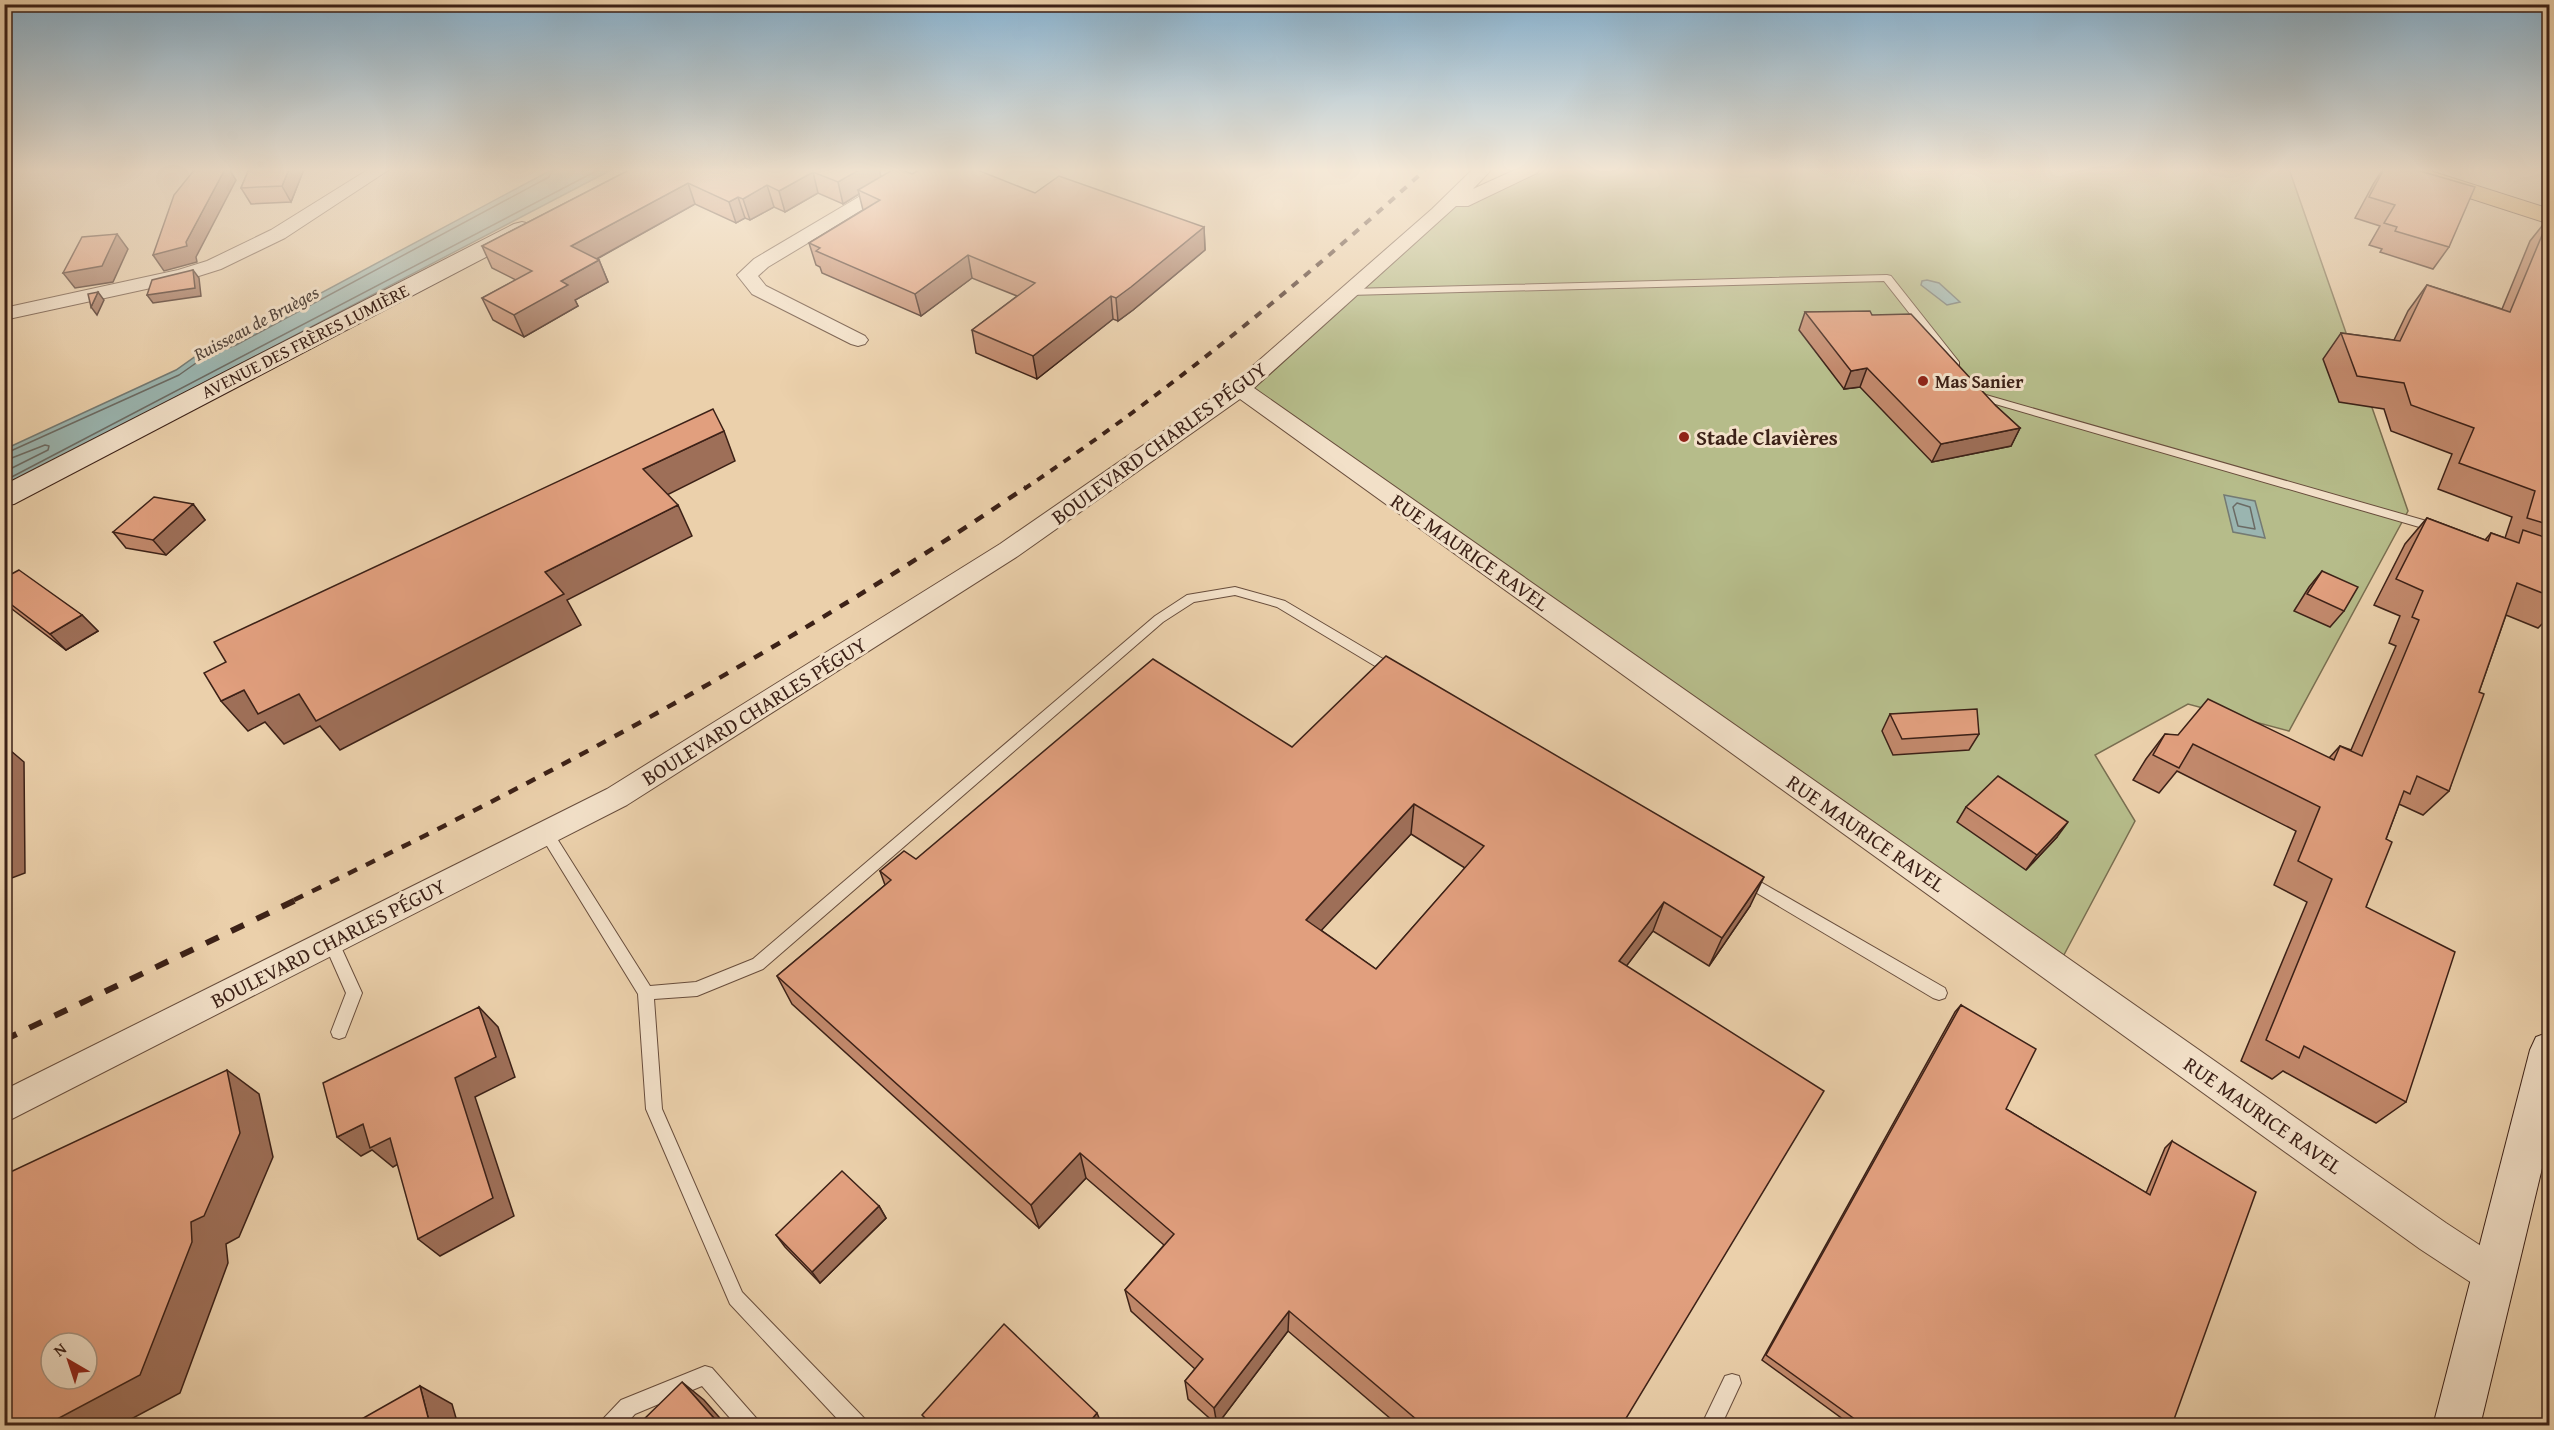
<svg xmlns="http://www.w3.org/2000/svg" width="2554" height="1430" viewBox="0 0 2554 1430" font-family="'Gentium Book Plus',serif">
	<rect width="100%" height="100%" fill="#ebd0ab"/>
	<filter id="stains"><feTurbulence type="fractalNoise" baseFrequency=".00333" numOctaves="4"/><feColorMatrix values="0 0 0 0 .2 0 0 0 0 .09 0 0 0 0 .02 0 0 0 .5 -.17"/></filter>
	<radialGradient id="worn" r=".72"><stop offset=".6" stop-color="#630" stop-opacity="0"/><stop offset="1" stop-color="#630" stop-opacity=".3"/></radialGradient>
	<polygon fill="#b6bc8a" stroke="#796e50" stroke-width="1.5" points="1531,169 2289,169 2408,511 2289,731 2188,704 2095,755 2135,821 2057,968 1240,389 1439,213"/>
	<g fill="#9ab5b0" stroke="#747a73" stroke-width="1.5">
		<polygon points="553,169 613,169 5,487 5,449 176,370 203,351 233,340"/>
		<polygon points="1927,280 1939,283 1960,302 1947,305 1921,285 1922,281"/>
		<polygon points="2224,495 2255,501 2265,538 2233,532"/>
	</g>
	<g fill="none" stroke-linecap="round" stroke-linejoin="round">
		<g stroke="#6b6b64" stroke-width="1.5">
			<polyline points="4,454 179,375 206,356 236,345 549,177 553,169"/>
			<polyline points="4,461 45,445 49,446 48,450 4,472"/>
			<polyline points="4,481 600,169"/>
			<polygon points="2237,503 2250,507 2255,529 2238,526 2233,507"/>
		</g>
		<g stroke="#684d3c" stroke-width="2">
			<g id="lane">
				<polygon points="1887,275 1891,276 1959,362 1959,366 1951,366 1884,281 1349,295 1344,292 1349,289"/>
				<polygon points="1977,388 1986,395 2444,526 2446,529 2440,533 1978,399 1972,391"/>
				<polygon points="1235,587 1285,601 1400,669 1402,672 1400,675 1390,675 1277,607 1235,595 1194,602 1163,622 763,969 697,996 654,999 662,1109 742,1292 865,1419 867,1426 844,1426 730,1304 646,1109 638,994 539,833 541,829 546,827 551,829 650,986 696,982 753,959 1155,616 1187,595"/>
				<polygon points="1745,873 1945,988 1947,993 1945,998 1939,1000 1933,998 1740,883 1738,879 1740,875"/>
				<polygon points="331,934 336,936 362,993 345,1037 339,1039 333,1037 331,1032 346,993 323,941 326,936"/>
				<polygon points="705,1366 712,1368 757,1419 759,1426 737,1426 702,1386 635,1414 624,1426 601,1426 603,1419 621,1400"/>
				<polygon points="1732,1374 1739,1376 1741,1383 1721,1426 1701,1426 1725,1376"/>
			</g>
		</g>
		<g stroke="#684d3c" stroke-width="2">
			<g id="street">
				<polygon points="369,169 390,169 285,238 221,269 183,281 4,320 4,308 178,270 207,261 271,230"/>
				<polygon points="906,169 927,169 924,173 768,267 758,276 766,286 865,336 868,340 865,344 858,346 851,344 752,294 737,275 754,259"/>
				<polygon points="1473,169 1492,169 1473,189 1517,169 1540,169 1537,173 1468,206 1456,206 1254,388 2446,1223 2507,1263 2512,1276 2507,1289 2494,1294 2481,1289 2420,1249 1240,399 1018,556 627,805 4,1123 4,1090 607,789 1000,544 1232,384 1432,209"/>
			</g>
		</g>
		<g stroke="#3c2117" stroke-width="2">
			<g id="secondary">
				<polygon points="522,222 530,224 534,229 530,234 14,504 4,506 4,485 514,224"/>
				<polygon points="2550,1032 2550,1135 2480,1426 2433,1426 2530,1050 2536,1037"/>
			</g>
		</g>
		<g stroke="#3c2117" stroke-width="2">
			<polygon id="primary" points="2392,169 2424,169 2550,209 2550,224 2395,174"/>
		</g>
		<use href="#lane" fill="#f2e0c8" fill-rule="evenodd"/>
		<use href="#street" fill="#f2e0c8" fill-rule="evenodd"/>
		<use href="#secondary" fill="#f2e0c8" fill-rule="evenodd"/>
		<use href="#primary" fill="#e6b876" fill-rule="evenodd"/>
		<path stroke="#3c2117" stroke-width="4" stroke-dasharray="8 8" stroke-linecap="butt" d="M1024,489C1167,393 1299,285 1426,169"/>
		<path stroke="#3c2117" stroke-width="4.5" stroke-dasharray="10 10" stroke-linecap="butt" d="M294,900C549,777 792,646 1026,487"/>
		<polyline stroke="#3c2117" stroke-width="6" stroke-dasharray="14 14" stroke-linecap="butt" points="4,1040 298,899"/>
	</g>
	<g fill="#c2896c" stroke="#3c2117" stroke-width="1.5" fill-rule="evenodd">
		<polygon points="249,169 304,169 291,202 251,204 241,188"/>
		<polygon points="631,169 879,169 881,177 912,174 1035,193 1204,227 1205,250 1133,310 1118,321 1113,319 1037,379 976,353 972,330 1017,296 972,278 921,316 822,273 820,267 816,265 809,243 863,210 859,194 843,204 818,193 785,212 774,207 750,220 745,218 736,223 695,204 597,259 599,260 608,282 575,300 578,306 524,337 493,320 482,298 516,280 492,268 482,246"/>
		<polygon points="2383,169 2413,169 2449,247 2433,269 2380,252 2382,249 2369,245 2380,226 2355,218 2374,183"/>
		<polygon points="2550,216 2550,616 2538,628 2506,615 2479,692 2449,791 2423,815 2399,804 2386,839 2366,907 2406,1102 2376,1123 2283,1071 2272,1079 2241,1061 2307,902 2274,885 2296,831 2177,771 2159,793 2133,780 2146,759 2165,734 2329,758 2340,746 2351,750 2396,646 2389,643 2400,616 2374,605 2405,544 2427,518 2485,540 2491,533 2505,538 2512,517 2438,489 2452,454 2391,431 2384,409 2339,402 2323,359 2341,333 2394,340 2408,311 2427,285 2502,309 2530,241"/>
		<polygon points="1805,312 1872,315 1996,406 2020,428 2011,446 1932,462 1860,387 1844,389 1799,330"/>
		<polygon points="193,504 205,520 166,555 126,548 113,532"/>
		<polygon points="2322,571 2344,611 2330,627 2294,611 2309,587"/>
		<polygon points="4,578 82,615 98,631 66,650 4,603"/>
		<polygon points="1890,714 1979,734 1969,750 1893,755 1882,731"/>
		<path d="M1292,747L1750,906L1709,966L1653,931L1626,966L1622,1425H1398L1288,1331L1217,1425L1188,1399L1185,1381L1195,1369L1131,1311L1125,1290L1164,1245L1086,1178L1039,1228L792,1004L777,976L885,885L880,871L916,859ZM1411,834L1465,868L1376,969L1321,930Z"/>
		<polygon points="1966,807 2057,837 2026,870 1957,822"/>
		<polygon points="1961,1005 2006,1109 2146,1193 2165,1148 2172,1141 2172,1425 1851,1425 1762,1360 1955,1012"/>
		<polygon points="879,1206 886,1218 820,1283 785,1247 776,1235"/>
	</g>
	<g fill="#9e6f58" stroke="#3c2117" stroke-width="1.5">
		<polygon points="225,169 229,169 236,180 196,257 197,262 164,271 153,255 186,242"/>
		<polygon points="289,169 304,169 291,202 282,186"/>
		<polygon points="858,169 879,169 882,181 858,190 859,194 843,204 838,182"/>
		<polygon points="813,172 818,193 785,212 779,191"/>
		<polygon points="688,183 695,204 580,268 571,246"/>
		<polygon points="767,185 774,207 750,220 743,199"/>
		<polygon points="738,197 745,218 736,223 729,202"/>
		<polygon points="1204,227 1205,250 1133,310 1118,321 1116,298"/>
		<polygon points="117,234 128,249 113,282 75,288 63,273"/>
		<polygon points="968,255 972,278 921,316 915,294"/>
		<polygon points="599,260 608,282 575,300 578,306 524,337 514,315 561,281"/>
		<polygon points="193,270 199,278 201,296 153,303 147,295"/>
		<polygon points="98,292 104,300 97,315 91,307"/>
		<polygon points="1111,296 1113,319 1037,379 1033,356"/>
		<polygon points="1867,368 1860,387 1844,389 1851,371"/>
		<polygon points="2020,428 2011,446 1932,462 1941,444"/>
		<polygon points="724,431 735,461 657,500 643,469"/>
		<polygon points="193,504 205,520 166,555 153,540"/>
		<polygon points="678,505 692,536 567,600 581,625 340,750 320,726 284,744 265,722 248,731 221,701 244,690 545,572"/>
		<polygon points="82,615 98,631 66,650 50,634"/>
		<polygon points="4,745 24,762 25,873 4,881"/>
		<polygon points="1414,804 1411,834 1305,948 1306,920"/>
		<polygon points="2068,822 2057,837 2026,870 2037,855"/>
		<polygon points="1764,877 1750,906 1709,966 1722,938"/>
		<polygon points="1664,902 1653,931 1609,989 1619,961"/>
		<polygon points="479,1007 498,1027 515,1077 475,1097 514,1216 440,1256 418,1239 455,1078"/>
		<polygon points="227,1070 259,1094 273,1157 239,1237 226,1244 228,1263 180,1393 120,1425 46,1425 191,1222"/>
		<polygon points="363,1124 390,1138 412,1156 393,1167 372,1150 361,1156 337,1137"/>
		<polygon points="1080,1153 1086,1178 1039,1228 1031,1205"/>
		<polygon points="879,1206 886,1218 820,1283 812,1272"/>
		<polygon points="1289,1311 1288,1331 1217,1425 1214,1408"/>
		<polygon points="682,1382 704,1400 726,1425 720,1425"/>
		<polygon points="420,1386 452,1404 458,1425 430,1425"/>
		<polygon points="1097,1413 1102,1425 1087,1425"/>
	</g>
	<g fill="#e19f7e" stroke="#3c2117" stroke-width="1.5" fill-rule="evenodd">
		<polygon points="195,169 225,169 186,242 187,246 153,255 174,195"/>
		<polygon points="249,169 289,169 282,186 241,188"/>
		<polygon points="631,169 861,169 838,182 813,172 779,191 767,185 743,199 738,197 729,202 688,183 571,246 599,260 561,281 568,285 514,315 482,298 532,271 482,246"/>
		<polygon points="894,169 900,169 912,174 921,169 975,169 1035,193 1059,176 1204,227 1131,287 1116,298 1111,296 1033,356 972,330 1035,283 968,255 915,294 816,251 820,248 809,243 880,200 858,190"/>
		<polygon points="2384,169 2413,169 2475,187 2449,247 2395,231 2397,227 2384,223 2395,205 2369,197"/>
		<polygon points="2550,216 2550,525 2527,518 2535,491 2459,463 2474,428 2411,405 2404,383 2357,376 2341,333 2400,341 2427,285 2510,312"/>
		<polygon points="117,234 102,266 63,273 82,237"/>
		<polygon points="193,270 195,288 147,295 152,280"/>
		<polygon points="98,292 91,307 88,294"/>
		<polygon points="1870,311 1872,315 1911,314 1996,406 2020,428 1941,444 1867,368 1851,371 1805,312"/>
		<polygon points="713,409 724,431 643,469 678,505 545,572 564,594 316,721 299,694 258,714 244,690 221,701 204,673 226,662 214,642"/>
		<polygon points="154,497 193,504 153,540 113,532"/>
		<polygon points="2427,518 2488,541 2491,533 2519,543 2523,530 2550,539 2550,596 2517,583 2479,692 2484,694 2449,791 2417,776 2410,794 2404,791 2386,839 2392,842 2366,907 2455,952 2406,1102 2304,1046 2299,1058 2266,1040 2332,879 2298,861 2320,807 2193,744 2179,768 2153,755 2165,734 2178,735 2208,699 2334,760 2340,746 2362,756 2419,620 2412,617 2423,591 2396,579"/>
		<polygon points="19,570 82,615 50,634 4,599 4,578"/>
		<polygon points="2322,571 2358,587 2344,611 2307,594"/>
		<path d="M1386,656L1764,877L1722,938L1664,902L1619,961L1824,1091L1622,1425H1463L1461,1424L1460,1425H1423L1289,1311L1214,1408L1185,1381L1203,1359L1125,1290L1174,1234L1080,1153L1031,1205L777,976L891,880L880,871L904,851L916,859L1153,659L1292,747ZM1414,804L1484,846L1376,969L1306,920Z"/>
		<polygon points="1977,709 1979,734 1902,739 1890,714"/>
		<polygon points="1998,776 2068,822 2037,855 1966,807"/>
		<polygon points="1961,1005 2036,1049 2006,1109 2150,1195 2172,1141 2256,1192 2172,1425 1863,1425 1766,1355"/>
		<polygon points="479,1007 496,1057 455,1078 493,1198 418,1239 390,1138 370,1148 363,1124 337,1137 323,1083"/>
		<path d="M227,1070L240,1133L204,1216L191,1222L192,1242L140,1375L46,1425H4V1175ZM51,1343H87V1379H51Z"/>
		<polygon points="842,1171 879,1206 812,1272 776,1235"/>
		<polygon points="1004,1324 1097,1413 1087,1425 932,1425 922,1415"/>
		<polygon points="682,1382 720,1425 638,1425"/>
		<polygon points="420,1386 430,1425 351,1425"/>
	</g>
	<linearGradient id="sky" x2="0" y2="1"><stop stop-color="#89b4d2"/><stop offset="0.46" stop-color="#f6ead9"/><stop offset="1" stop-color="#f6ead9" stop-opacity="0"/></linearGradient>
	<rect width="2554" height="369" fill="url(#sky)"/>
	<g fill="#8f2418" stroke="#f2e0c8" stroke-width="2">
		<circle cx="1923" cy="381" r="6"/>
		<circle cx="1684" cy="437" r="6"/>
	</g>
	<g text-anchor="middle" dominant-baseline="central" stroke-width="6" stroke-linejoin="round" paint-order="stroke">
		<g font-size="18" font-style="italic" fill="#54463d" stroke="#f2e0c8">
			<text transform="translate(256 323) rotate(-28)">Ruisseau de Bruèges</text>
		</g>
		<g font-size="18" fill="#3c2117" stroke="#f2e0c8">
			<text transform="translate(305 341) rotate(-27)">AVENUE DES FRÈRES LUMIÈRE</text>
		</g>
		<g font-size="18" font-weight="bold" fill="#3c2117" stroke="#f2e0c8" text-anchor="start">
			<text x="1935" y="381">Mas Sanier</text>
		</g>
		<g font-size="21" font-weight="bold" fill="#3c2117" stroke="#f2e0c8" text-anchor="start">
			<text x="1696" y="437">Stade Clavières</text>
		</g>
		<g font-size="21" fill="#3c2117" stroke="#f2e0c8">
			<text transform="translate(1159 443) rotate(-36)">BOULEVARD CHARLES PÉGUY</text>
			<text transform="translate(1470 552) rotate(35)">RUE MAURICE RAVEL</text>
			<text transform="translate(754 711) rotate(-32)">BOULEVARD CHARLES PÉGUY</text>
			<text transform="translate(1866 833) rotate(35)">RUE MAURICE RAVEL</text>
			<text transform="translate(328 943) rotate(-27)">BOULEVARD CHARLES PÉGUY</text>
			<text transform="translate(2263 1115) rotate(35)">RUE MAURICE RAVEL</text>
		</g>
	</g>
	<rect width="2554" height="1430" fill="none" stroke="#ebd0ab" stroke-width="24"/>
	<rect x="6" y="6" width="2542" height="1418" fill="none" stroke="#3c2117" stroke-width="3"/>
	<rect x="12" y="12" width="2530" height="1406" fill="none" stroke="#3c2117" stroke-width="1.5"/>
	<g transform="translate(69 1361) rotate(321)"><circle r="28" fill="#f2e0c8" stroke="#a99481" stroke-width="1.5"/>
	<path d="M0-4.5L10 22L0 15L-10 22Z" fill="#8f2418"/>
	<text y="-9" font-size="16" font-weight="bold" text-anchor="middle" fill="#3c2117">N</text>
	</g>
	<rect width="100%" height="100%" filter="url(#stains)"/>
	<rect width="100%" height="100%" fill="url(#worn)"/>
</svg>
